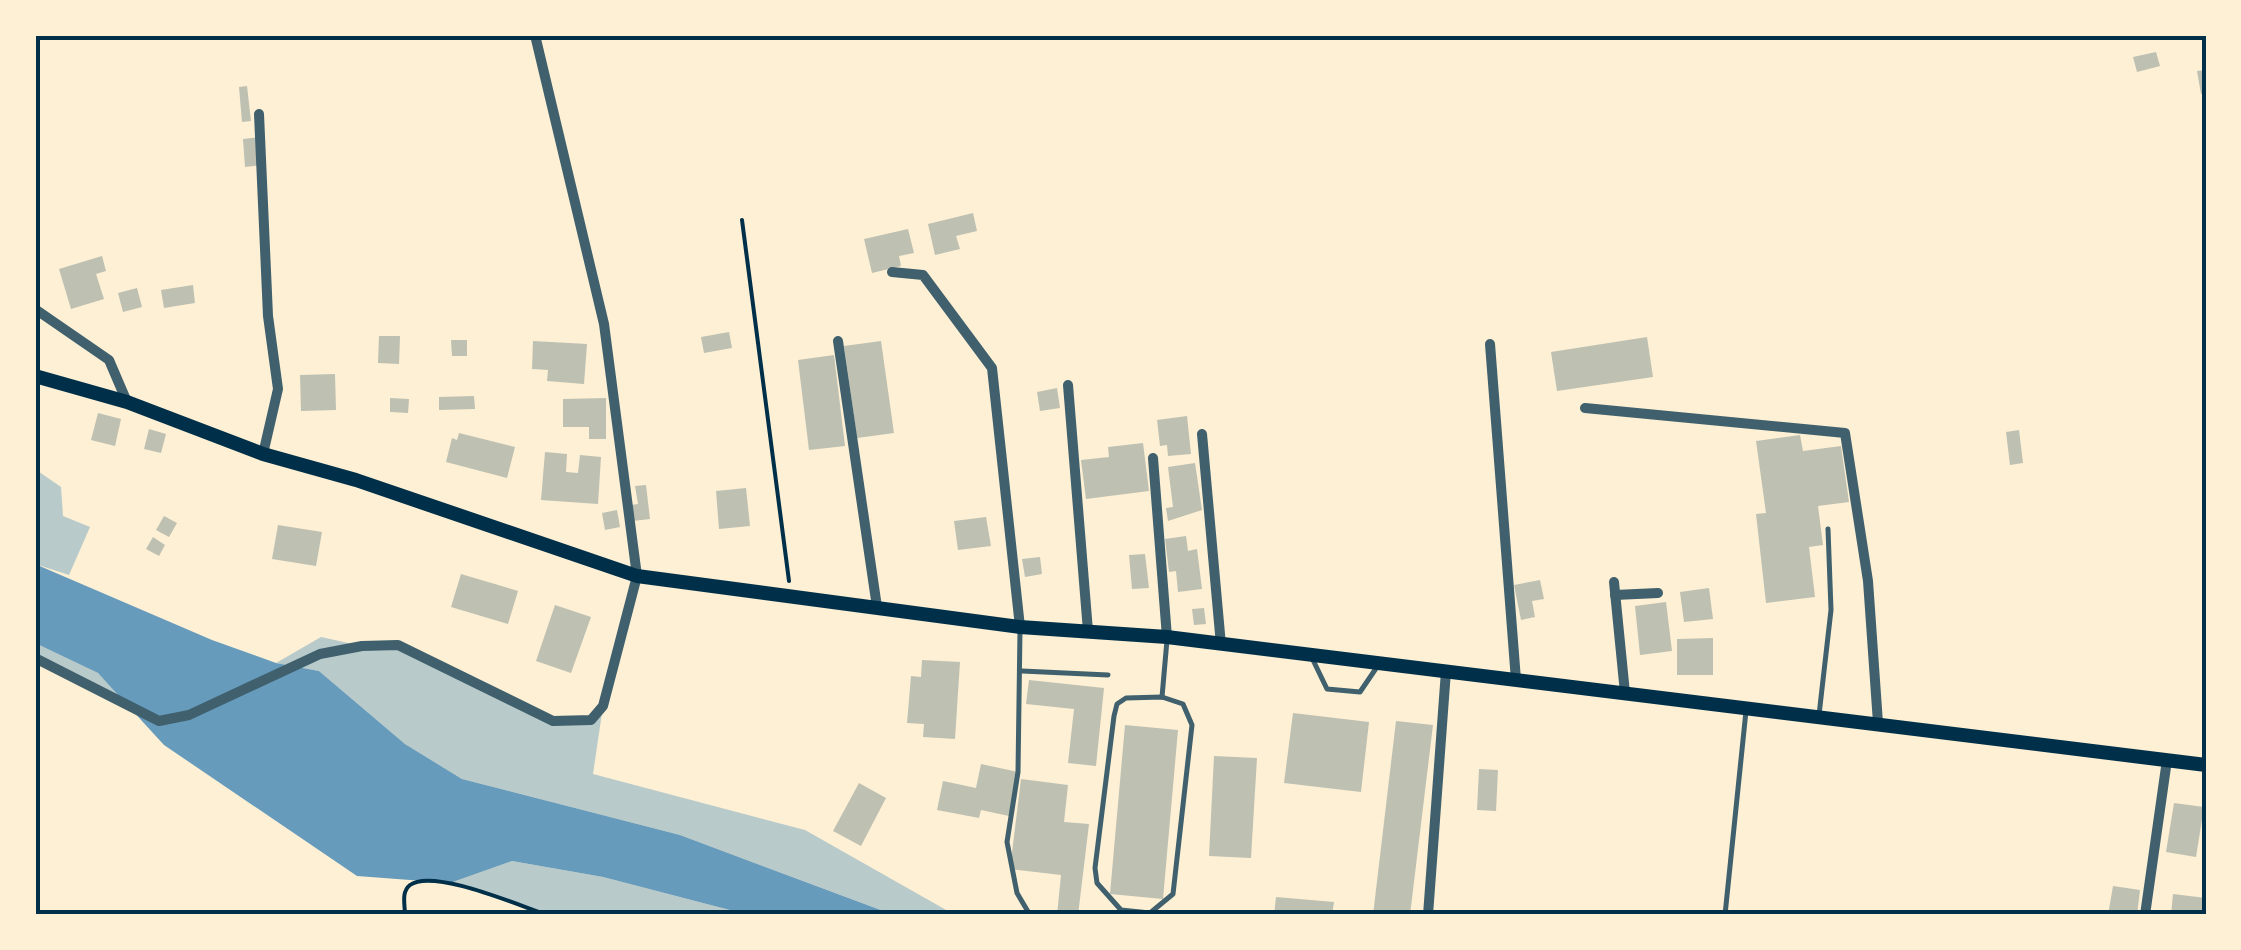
<svg xmlns="http://www.w3.org/2000/svg" width="2241" height="950" viewBox="0 0 2241 950" font-family="Manrope,sans-serif">
	<rect width="100%" height="100%" fill="#fdf0d5"/>
	<g fill="#b9caca">
		<polygon points="35,469 61,487 63,516 90,527 69,575 35,564"/>
		<polygon points="321,637 362,646 398,645 554,721 576,724 603,706 593,774 805,830 955,915 894,915 680,835 462,779 405,744 319,671 276,663"/>
		<polygon points="35,643 98,673 130,706 35,658"/>
		<polygon points="512,861 603,877 749,915 547,915 450,883"/>
	</g>
	<polygon fill="#669bbc" points="35,564 212,640 276,663 319,671 405,744 462,779 680,835 894,915 749,915 603,877 512,861 450,883 357,876 164,745 98,673 35,643"/>
	<g fill="#bec0b2">
		<polygon points="2156,52 2160,66 2137,72 2133,57"/>
		<polygon points="2206,70 2206,94 2201,94 2197,71"/>
		<polygon points="247,86 251,121 242,122 239,87"/>
		<polygon points="259,137 262,165 245,167 243,139"/>
		<polygon points="973,213 977,231 956,236 960,249 935,255 928,224"/>
		<polygon points="908,229 914,253 899,256 901,266 872,273 864,239"/>
		<polygon points="102,256 106,271 96,274 104,299 71,309 59,269"/>
		<polygon points="193,285 195,303 164,308 161,290"/>
		<polygon points="137,288 142,307 123,312 118,293"/>
		<polygon points="729,332 732,348 704,353 701,337"/>
		<polygon points="379,336 400,336 399,364 378,363"/>
		<polygon points="1647,337 1653,377 1557,391 1551,352"/>
		<polygon points="451,340 467,340 467,356 452,356"/>
		<polygon points="533,341 587,344 584,384 547,381 548,370 532,369"/>
		<polygon points="881,341 894,433 857,438 844,346"/>
		<polygon points="834,355 845,446 809,450 798,360"/>
		<polygon points="335,374 336,410 301,411 300,375"/>
		<polygon points="1057,388 1060,408 1040,411 1037,392"/>
		<polygon points="474,396 475,409 439,410 439,397"/>
		<polygon points="390,398 409,399 408,413 390,412"/>
		<polygon points="606,398 606,439 589,439 589,427 563,427 563,399"/>
		<polygon points="98,413 121,419 115,446 91,440"/>
		<polygon points="1187,416 1191,454 1168,456 1167,445 1160,446 1157,420"/>
		<polygon points="149,429 166,434 161,453 144,449"/>
		<polygon points="2019,430 2023,463 2010,465 2006,432"/>
		<polygon points="459,433 515,447 507,478 446,462 452,438 457,440"/>
		<polygon points="1800,435 1803,451 1841,446 1849,502 1818,506 1823,545 1809,547 1815,597 1766,603 1756,514 1766,513 1756,441"/>
		<polygon points="1143,443 1149,491 1086,499 1081,460 1109,457 1108,447"/>
		<polygon points="545,452 567,454 566,472 578,473 580,455 601,457 598,504 541,500"/>
		<polygon points="1195,463 1202,510 1168,521 1166,508 1173,507 1168,467"/>
		<polygon points="646,485 650,519 633,521 631,505 638,504 635,486"/>
		<polygon points="746,488 750,526 719,529 716,491"/>
		<polygon points="617,510 620,527 605,530 602,513"/>
		<polygon points="164,516 177,523 169,537 156,530"/>
		<polygon points="986,517 991,546 958,550 954,521"/>
		<polygon points="278,525 322,532 316,566 272,559"/>
		<polygon points="1186,536 1188,551 1197,549 1202,589 1178,592 1176,571 1169,572 1165,539"/>
		<polygon points="153,537 165,545 159,556 146,549"/>
		<polygon points="1145,554 1149,588 1132,589 1129,555"/>
		<polygon points="1040,557 1042,574 1025,577 1022,559"/>
		<polygon points="461,574 518,591 508,624 451,607"/>
		<polygon points="1540,580 1544,599 1532,601 1535,617 1521,620 1514,585"/>
		<polygon points="1709,588 1713,619 1684,622 1680,592"/>
		<polygon points="1666,602 1672,651 1640,655 1635,606"/>
		<polygon points="555,605 591,617 571,673 536,661"/>
		<polygon points="1204,608 1206,624 1194,625 1192,609"/>
		<polygon points="1713,638 1713,675 1677,675 1677,639"/>
		<polygon points="922,660 960,662 955,739 923,737 924,724 907,723 911,676 921,677"/>
		<polygon points="1029,680 1104,688 1096,766 1068,763 1074,709 1026,704"/>
		<polygon points="1293,713 1369,722 1361,792 1284,783"/>
		<polygon points="1396,721 1433,725 1410,915 1373,915"/>
		<polygon points="1125,725 1178,730 1163,899 1110,894"/>
		<polygon points="1214,756 1257,758 1251,858 1209,856"/>
		<polygon points="981,764 1018,772 1009,816 981,810 979,818 937,810 943,781 976,788"/>
		<polygon points="1479,769 1498,770 1496,811 1477,810"/>
		<polygon points="1021,779 1068,785 1064,822 1089,824 1078,915 1057,915 1061,875 1010,869"/>
		<polygon points="859,783 886,798 861,846 833,831"/>
		<polygon points="2174,803 2204,807 2196,857 2166,852"/>
		<polygon points="2113,886 2140,890 2137,915 2108,915"/>
		<polygon points="2173,894 2206,898 2206,915 2171,915"/>
		<polygon points="1276,897 1334,902 1332,915 1274,915"/>
	</g>
	<g fill="none" stroke-linecap="round" stroke-linejoin="round">
		<g stroke="#003049" stroke-width="4">
			<polyline points="742,220 789,581"/>
			<path d="M405,915C405,905 401,892 410,885C433,868 520,906 547,915"/>
		</g>
		<g stroke="#3f606c" stroke-width="5">
			<polyline points="1020,630 1018,772 1007,842 1017,893 1030,915"/>
			<polyline points="1313,660 1327,689 1360,692 1379,664"/>
			<polyline points="1022,671 1108,675"/>
			<polygon points="1162,697 1183,704 1192,725 1173,894 1150,913 1121,910 1097,883 1095,868 1114,716 1117,704 1126,698"/>
			<polyline points="1162,697 1167,640"/>
			<polyline points="1819,715 1831,610 1828,529"/>
			<polyline points="1725,915 1746,711"/>
		</g>
		<g stroke="#3f606c" stroke-width="10">
			<polyline points="259,114 268,316 278,389 263,454"/>
			<polyline points="892,272 923,275 992,368 1020,627"/>
			<polyline points="35,309 109,360 127,402"/>
			<polyline points="838,341 877,607"/>
			<polyline points="1490,344 1516,680"/>
			<polyline points="1068,385 1088,631"/>
			<polyline points="1585,408 1845,433 1868,581 1878,723"/>
			<polyline points="1202,434 1221,645"/>
			<polyline points="1153,458 1167,637"/>
			<polyline points="1614,582 1625,693"/>
			<polyline points="1615,595 1658,593"/>
			<polyline points="35,658 159,721 189,715 320,654 362,646 398,645 553,721 591,720 603,706 637,576 604,324 535,35"/>
			<polyline points="1428,915 1446,671"/>
			<polyline points="2145,915 2167,760"/>
		</g>
		<polyline stroke="#003049" stroke-width="14" points="35,376 127,402 263,454 356,480 637,576 1020,627 1167,637 2206,765"/>
	</g>
	<rect width="2241" height="950" fill="none" stroke="#fdf0d5" stroke-width="75"/>
	<rect x="38" y="38" width="2166" height="874" fill="none" stroke="#003049" stroke-width="4"/>
</svg>
